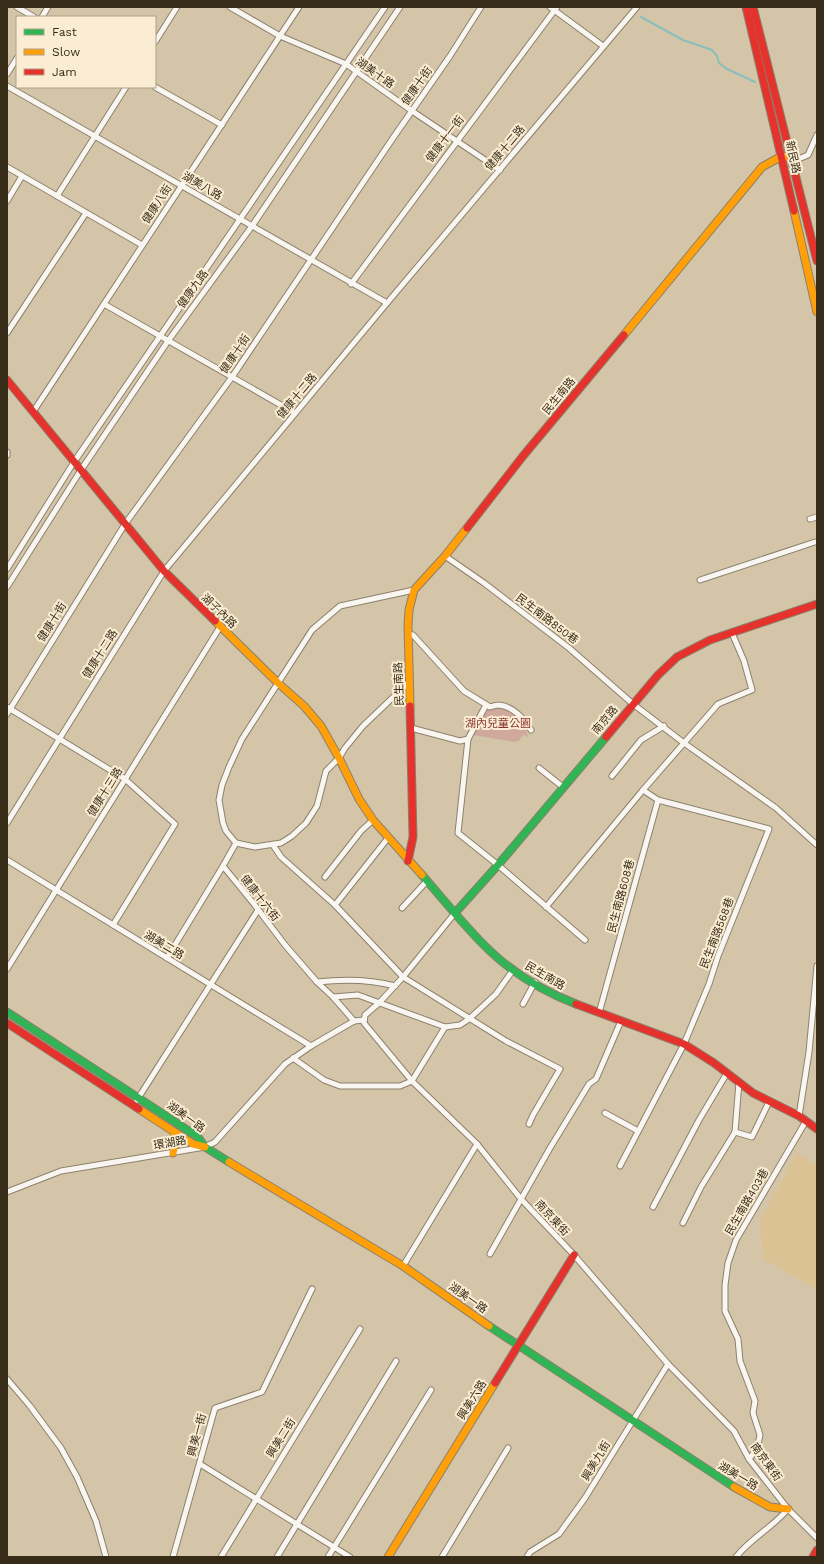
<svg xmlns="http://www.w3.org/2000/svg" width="824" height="1564" viewBox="0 0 824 1564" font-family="'Work Sans','Noto Sans TC',sans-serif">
	<rect width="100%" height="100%" fill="#d4c5a9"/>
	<polygon fill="#dac295" points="797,1153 817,1166 817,1289 763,1259 760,1220"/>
	<path fill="#cfaa9c" d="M499,706C516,714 524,718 528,737L523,735L519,741L514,742L473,735L477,725L487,708Z"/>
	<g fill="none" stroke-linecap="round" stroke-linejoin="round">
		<polyline stroke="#88bfbb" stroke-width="2" points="641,17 683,40 712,50 717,56 719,63 727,69 755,82"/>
		<g stroke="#8c816b" stroke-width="7">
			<g id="street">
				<polyline points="17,7 34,17"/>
				<polyline points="230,7 280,36 346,64 412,111 500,170"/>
				<polyline points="550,7 603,46"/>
				<polyline points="42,17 48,7"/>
				<polyline points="155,42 177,7"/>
				<polyline points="7,74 17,58"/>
				<polyline points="7,86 387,303"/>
				<polyline points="155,87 222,125"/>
				<polyline points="791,158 796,160 808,155 817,135"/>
				<polyline points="7,167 142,245"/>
				<polyline points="57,196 126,87"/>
				<polyline points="7,201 22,176"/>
				<polyline points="351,284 557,7"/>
				<polyline points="104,304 295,413"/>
				<polyline points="7,333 86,213"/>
				<polyline points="33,412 299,7"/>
				<polyline points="7,452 7,455"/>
				<polyline points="810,519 817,517"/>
				<polyline points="445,556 484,583 569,648 633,704 684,743 776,808 817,845"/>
				<polyline points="7,569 74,462 385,7"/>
				<polyline points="700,580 815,542"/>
				<polyline points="7,587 81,470 168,341 252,226 400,7"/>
				<path d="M408,634L413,635L464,691L490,707C493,706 497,705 499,705C513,706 525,720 531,730"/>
				<polyline points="7,707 125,779 175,824 113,925"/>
				<polyline points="7,714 125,524 232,377 393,138 450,56 481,7"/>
				<polyline points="411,728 460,741 468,739 486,705"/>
				<polyline points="468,739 458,833 498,865 585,940"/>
				<polyline points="539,768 563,787"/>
				<polyline points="612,776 641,740 664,726"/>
				<polyline points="7,823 164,571 387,303 637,7"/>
				<polyline points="236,843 226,831 223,823 219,800 222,785 229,767 242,739 312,630 340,606 414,590"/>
				<polyline points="236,843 255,847 281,843 292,836 306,823 317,806 326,771 339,758 345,748 363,726 409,682"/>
				<polyline points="273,845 281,857 335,905 403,977 506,1041 560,1069 533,1115 529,1124"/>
				<polyline points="7,860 311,1046"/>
				<polyline points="223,866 236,843"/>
				<polyline points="325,877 361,831 373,820"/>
				<polyline points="335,905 388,838"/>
				<polyline points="546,907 643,790 718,704 752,690 744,661 732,633"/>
				<polyline points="402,908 427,881"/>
				<polyline points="455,913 403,977 379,1003 365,1015 364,1023 412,1081 477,1144 521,1199 574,1255 668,1364 734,1431 749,1459 788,1509 817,1538"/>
				<polyline points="167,958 223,866 254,904 285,945 317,982 333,997 354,1021"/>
				<polyline points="7,969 220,627"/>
				<path d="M317,982C343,979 369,979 395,986"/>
				<polyline points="333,997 358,995 445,1027 460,1025 469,1019 496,994 513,970"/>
				<polyline points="523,1004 535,982"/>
				<polyline points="599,1013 658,800"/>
				<polyline points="293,1058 324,1080 340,1086 400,1086 412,1081 445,1027"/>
				<polyline points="137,1100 258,910"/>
				<polyline points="605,1113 638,1131"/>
				<polyline points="799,1116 809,1052 817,966"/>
				<polyline points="735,1132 752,1137 769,1102"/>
				<polyline points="620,1166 684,1044 709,984 718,956 769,829 658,800 643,790"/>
				<polyline points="7,1192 61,1171 205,1147 215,1142 285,1064 311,1046 354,1021 364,1020"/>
				<polyline points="653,1207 699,1120 727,1073"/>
				<polyline points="683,1223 701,1187 735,1132 739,1082"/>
				<polyline points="490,1254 550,1148 589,1084 596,1079 621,1021"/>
				<polyline points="403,1266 477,1144"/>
				<polyline points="7,1379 30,1406 61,1448 77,1477 96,1521 106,1557"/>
				<polyline points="749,1459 757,1449 760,1435 753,1413 755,1401 740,1361 738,1339 725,1311 725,1285 728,1263 736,1240 806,1121"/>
				<polyline points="200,1464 350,1557"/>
				<polyline points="173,1557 215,1408 262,1392 312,1289"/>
				<polyline points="221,1557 360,1329"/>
				<polyline points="277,1557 396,1361"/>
				<polyline points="328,1557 431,1390"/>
				<polyline points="442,1557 508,1448"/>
				<polyline points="527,1557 530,1552 559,1534 585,1498 668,1364"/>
				<path d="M736,1557C751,1538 773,1527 788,1509"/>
			</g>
		</g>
		<g stroke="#8c816b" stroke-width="9">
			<g id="fast">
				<path d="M422,875C444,900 465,927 489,950C513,973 545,992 576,1004"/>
				<polyline points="455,913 498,865 606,737"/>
				<polyline points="7,1012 198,1137 205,1147 229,1162"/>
				<polyline points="489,1326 734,1487"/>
			</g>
		</g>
		<g stroke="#8c816b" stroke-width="9">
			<g id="slow">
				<polyline points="794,211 817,312"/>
				<polyline points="624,335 762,167 782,156 791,158"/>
				<polyline points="215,621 278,683 304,706 321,726 339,758 359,799 373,820 422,875"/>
				<polyline points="410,706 408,625 409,610 414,590 445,556 467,528"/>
				<polyline points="139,1109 193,1144 205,1147"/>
				<polyline points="173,1153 175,1144 174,1132"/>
				<polyline points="229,1162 403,1266 489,1326"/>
				<polyline points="734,1487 770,1507 788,1509"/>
				<polyline points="388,1557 495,1383"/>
			</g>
		</g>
		<g stroke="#8c816b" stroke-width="9">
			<g id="jam">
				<polyline points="746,7 794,211"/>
				<polyline points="753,7 817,261"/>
				<polyline points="7,380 164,571 215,621"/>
				<polyline points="467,528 523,456 624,335"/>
				<polyline points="606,737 658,675 677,657 710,640 817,604"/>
				<polyline points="408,861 413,837 410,706"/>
				<polyline points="576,1004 684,1044 714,1063 753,1093 799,1116 817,1129"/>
				<polyline points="7,1023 139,1109"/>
				<polyline points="495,1383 574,1255"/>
				<polyline points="813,1557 817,1550"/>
			</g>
		</g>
		<use href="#street" stroke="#f9f6f2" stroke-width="5"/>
		<use href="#fast" stroke="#30b455" stroke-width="7"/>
		<use href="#slow" stroke="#ff9f0a" stroke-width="7"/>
		<use href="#jam" stroke="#e5322d" stroke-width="7"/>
	</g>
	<g text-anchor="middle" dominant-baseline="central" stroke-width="4" stroke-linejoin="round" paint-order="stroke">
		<g font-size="11" fill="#372c18" stroke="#fbedd4">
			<text transform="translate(375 73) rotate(35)">湖美十路</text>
			<text transform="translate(417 86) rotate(-55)">健康十街</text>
			<text transform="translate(445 139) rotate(-53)">健康十一街</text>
			<text transform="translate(505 148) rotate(-50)">健康十二路</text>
			<text transform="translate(793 157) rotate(77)">新民路</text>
			<text transform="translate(202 186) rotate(30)">湖美八路</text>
			<text transform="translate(157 204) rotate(-57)">健康八街</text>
			<text transform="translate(193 289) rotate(-54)">健康九路</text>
			<text transform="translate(235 354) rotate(-56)">健康十街</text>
			<text transform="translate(297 396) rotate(-50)">健康十二路</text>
			<text transform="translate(559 396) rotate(-51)">民生南路</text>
			<text transform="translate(219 611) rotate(44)">湖子內路</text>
			<text transform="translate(547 619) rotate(37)">民生南路850巷</text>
			<text transform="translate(52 622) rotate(-58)">健康十街</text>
			<text transform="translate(100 654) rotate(-58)">健康十二路</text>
			<text transform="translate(399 684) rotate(-92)">民生南路</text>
			<text transform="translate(605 720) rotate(-50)">南京路</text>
			<text transform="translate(105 792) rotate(-58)">健康十三路</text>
			<text transform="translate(621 896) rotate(-75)">民生南路608巷</text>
			<text transform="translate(260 898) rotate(52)">健康十六街</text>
			<text transform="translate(717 933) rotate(-69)">民生南路568巷</text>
			<text transform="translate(164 945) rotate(31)">湖美二路</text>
			<text transform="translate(545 976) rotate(30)">民生南路</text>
			<text transform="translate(186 1117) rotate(36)">湖美一路</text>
			<text transform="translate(170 1143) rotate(-10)">環湖路</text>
			<text transform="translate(747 1202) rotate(-60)">民生南路403巷</text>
			<text transform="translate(552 1218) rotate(47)">南京東街</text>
			<text transform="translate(468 1298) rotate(35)">湖美一路</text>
			<text transform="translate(472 1400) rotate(-58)">興美六路</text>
			<text transform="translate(197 1435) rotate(-75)">興美一街</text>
			<text transform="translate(281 1438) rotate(-58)">興美二街</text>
			<text transform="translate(596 1461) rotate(-59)">興美九街</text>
			<text transform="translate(766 1462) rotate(54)">南京東街</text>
			<text transform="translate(738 1476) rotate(31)">湖美一路</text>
		</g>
		<g font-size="11" fill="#883636" stroke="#fbedd4">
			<text x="498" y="723">湖內兒童公園</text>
		</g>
	</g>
	<rect width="824" height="1564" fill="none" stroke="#372c18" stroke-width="16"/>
	<rect x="16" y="16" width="140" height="72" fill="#fbedd4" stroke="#ada089"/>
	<rect x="24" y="29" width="20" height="6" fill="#30b455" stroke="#ada089"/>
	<text x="52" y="36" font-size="12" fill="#372c18">Fast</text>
	<rect x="24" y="49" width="20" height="6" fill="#ff9f0a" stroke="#ada089"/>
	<text x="52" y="56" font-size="12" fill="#372c18">Slow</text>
	<rect x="24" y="69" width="20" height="6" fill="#e5322d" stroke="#ada089"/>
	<text x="52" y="76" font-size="12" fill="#372c18">Jam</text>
</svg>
